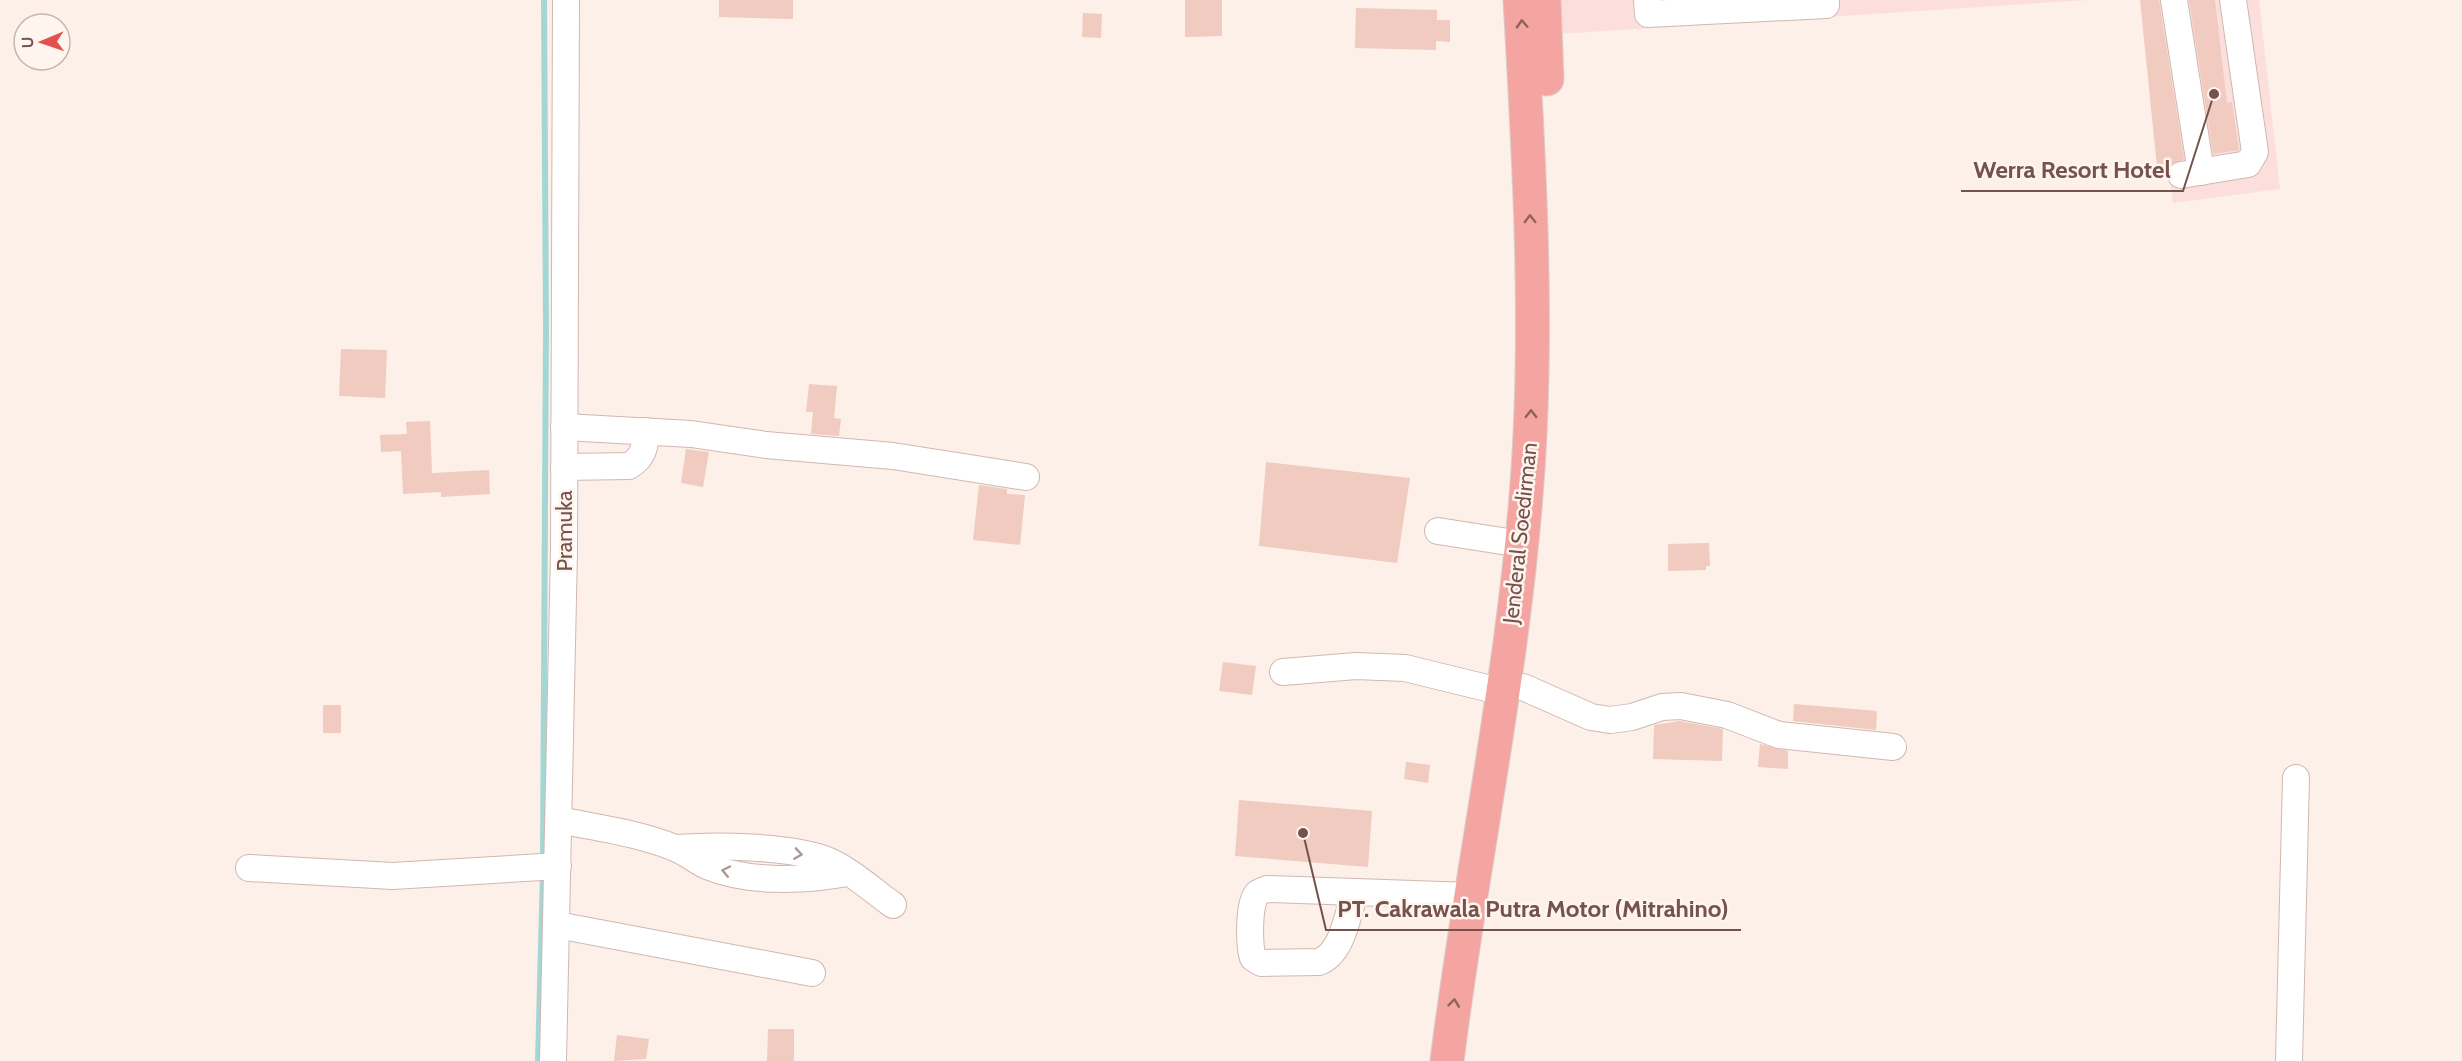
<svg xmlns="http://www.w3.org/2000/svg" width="2462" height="1061" viewBox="0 0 2462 1061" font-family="Cabin,sans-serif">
	<rect width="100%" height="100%" fill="#fcf0e8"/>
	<g fill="#fcdfdd">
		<polygon points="1557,0 2088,0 1558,34"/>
		<polygon points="2147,0 2259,0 2280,189 2173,203"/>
	</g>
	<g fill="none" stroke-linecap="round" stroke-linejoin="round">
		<g stroke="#a3d7d5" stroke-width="6">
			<polyline points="543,862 546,328 544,0"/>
			<polyline points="538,1061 543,873"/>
		</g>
	</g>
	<g fill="#f1cac0">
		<polygon points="719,0 793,0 793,19 719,17"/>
		<polygon points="1185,0 1222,0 1222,36 1185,37"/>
		<polygon points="2140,0 2159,0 2184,159 2170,166 2157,167"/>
		<polygon points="2189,0 2215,0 2227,103 2232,102 2239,150 2213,154"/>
		<polygon points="1356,8 1437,10 1437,20 1450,20 1450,42 1436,41 1436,50 1355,48"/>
		<polygon points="1083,13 1102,14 1101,38 1082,37"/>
		<polygon points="341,349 387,350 385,398 339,396"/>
		<polygon points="809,384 837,386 834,418 841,419 839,436 811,434 813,412 806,412"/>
		<polygon points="430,421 432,473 489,470 490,494 441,497 441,492 403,494 401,451 381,452 380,435 407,434 406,422"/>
		<polygon points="686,449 709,452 703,487 681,483"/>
		<polygon points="1266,462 1410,478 1397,563 1259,546"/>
		<polygon points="979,485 1007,489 1007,494 1025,495 1020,545 973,540"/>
		<polygon points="1709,543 1710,566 1706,566 1706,570 1668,571 1668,544"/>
		<polygon points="1223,662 1256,666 1252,695 1219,691"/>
		<polygon points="1794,704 1877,711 1876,730 1793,721"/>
		<rect x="323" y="705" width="18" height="28"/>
		<polygon points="1680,721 1723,729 1722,761 1653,759 1654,725"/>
		<polygon points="1760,744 1788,751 1788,769 1758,767"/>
		<polygon points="1406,762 1430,765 1428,783 1404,779"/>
		<polygon points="1239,800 1372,811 1368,867 1235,856"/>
		<polygon points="768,1029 794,1029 794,1061 767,1061"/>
		<polygon points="617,1035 649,1039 646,1059 614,1061"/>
	</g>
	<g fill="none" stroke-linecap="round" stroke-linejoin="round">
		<g stroke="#d0b8b0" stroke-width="28">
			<g id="minor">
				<polyline points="1647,0 1648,14 1826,5 1826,0"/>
				<polyline points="2174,0 2201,172"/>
				<polyline points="2181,175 2248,164 2255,152 2233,0"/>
				<polyline points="564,427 691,434 766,445 893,456 1026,477"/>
				<path d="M564,467L629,466C644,457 645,447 646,431"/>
				<polyline points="1438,531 1521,544"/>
				<polyline points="1283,672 1356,666 1405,668 1503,692"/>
				<polyline points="1523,687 1591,717 1610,720 1632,717 1662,707 1681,706 1727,715 1779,735 1893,747"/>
				<path d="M559,820C598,828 638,833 675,848C686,852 696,861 707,866C748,883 804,881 847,873"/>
				<path d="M677,848C715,845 788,846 824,859C848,868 872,890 893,905"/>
				<polyline points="249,868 393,876 558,866"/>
				<path d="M1355,893C1347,915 1343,953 1319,962L1261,963L1253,958C1249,946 1248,900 1258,893C1261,891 1264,890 1267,889L1471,896"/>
				<polyline points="557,925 812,973"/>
				<polyline points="553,1061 564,551 566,0"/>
				<polyline points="2289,1061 2296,778"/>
			</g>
		</g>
		<g stroke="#d9cfcd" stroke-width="35">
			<g id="highway">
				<polyline points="1544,0 1547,79"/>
				<path d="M1447,1061C1473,852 1520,645 1530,434C1537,290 1528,144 1520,0"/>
			</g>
		</g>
		<use href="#minor" stroke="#fff" stroke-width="26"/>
		<use href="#highway" stroke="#f5a5a1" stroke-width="33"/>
	</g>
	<defs><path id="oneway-chevron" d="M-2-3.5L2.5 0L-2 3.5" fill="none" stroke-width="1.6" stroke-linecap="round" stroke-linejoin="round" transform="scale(1.5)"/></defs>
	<g stroke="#8f635d">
		<use href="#oneway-chevron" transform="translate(1522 24) rotate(-93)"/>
		<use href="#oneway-chevron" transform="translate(1530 219) rotate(-91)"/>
		<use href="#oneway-chevron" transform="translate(1531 414) rotate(-89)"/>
		<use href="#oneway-chevron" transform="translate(1454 1003) rotate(-83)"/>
	</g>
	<g stroke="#ad9794">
		<use href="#oneway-chevron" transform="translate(798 854) rotate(8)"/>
		<use href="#oneway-chevron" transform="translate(726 871) rotate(-168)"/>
	</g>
	<g text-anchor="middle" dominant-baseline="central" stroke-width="5" stroke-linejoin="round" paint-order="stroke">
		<g font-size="22" fill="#76524c" stroke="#fff5ef">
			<text transform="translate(564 531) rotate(-90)">Pramuka</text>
			<text transform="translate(1520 533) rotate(-84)">Jenderal Soedirman</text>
		</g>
	</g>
	<path fill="none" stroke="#76524c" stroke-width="2" d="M2214 94L2183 191H1961M1303 833L1326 930H1741"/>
	<g fill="#76524c" stroke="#fff5ef" stroke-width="2">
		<circle cx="2214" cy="94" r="6"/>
		<circle cx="1303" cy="833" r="6"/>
	</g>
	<g font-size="24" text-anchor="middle" font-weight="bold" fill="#76524c" stroke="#fff5ef" stroke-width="5" stroke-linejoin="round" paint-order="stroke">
		<text x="2072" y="178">Werra Resort Hotel</text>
		<text x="1533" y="917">PT. Cakrawala Putra Motor (Mitrahino)</text>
	</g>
	<g transform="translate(42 42) rotate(268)"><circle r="28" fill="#fff5ef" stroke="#c8b4ae" stroke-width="1.5"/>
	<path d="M0-4.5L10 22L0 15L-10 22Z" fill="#e35250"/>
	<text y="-9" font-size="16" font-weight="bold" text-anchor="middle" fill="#76524c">U</text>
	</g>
</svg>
